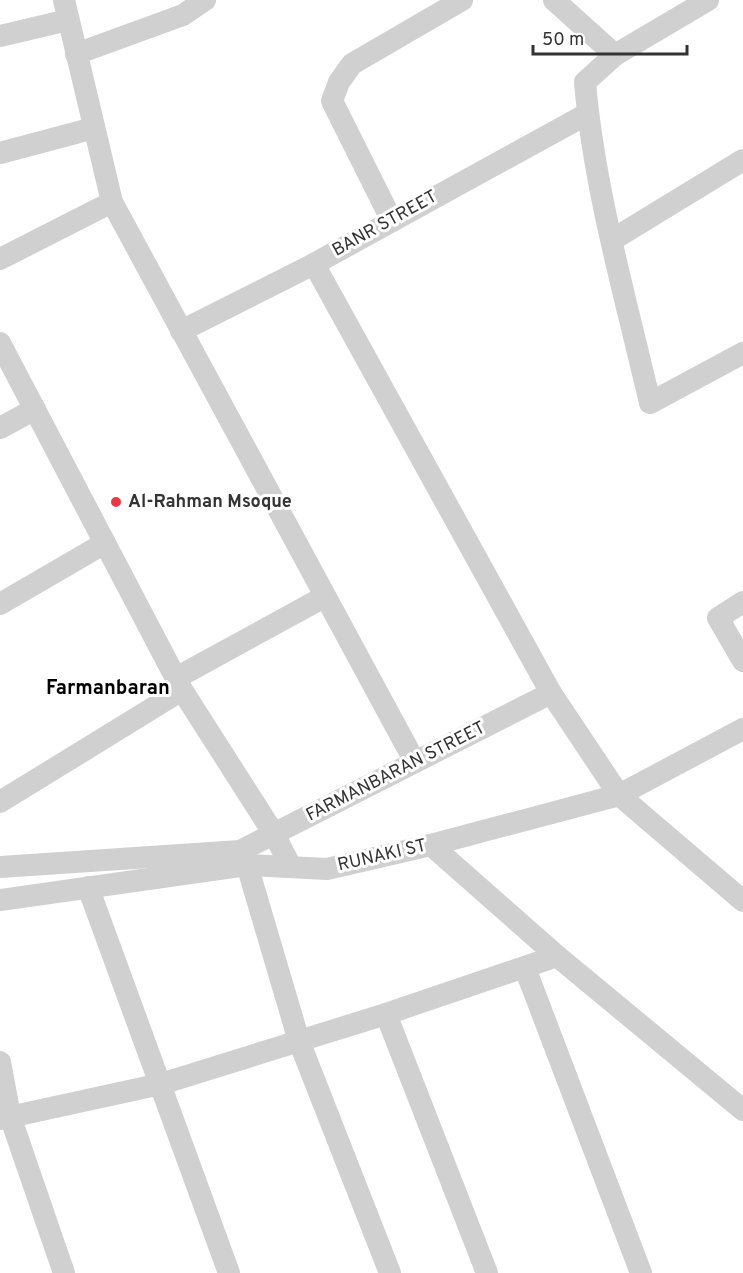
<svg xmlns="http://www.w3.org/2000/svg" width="743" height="1273" viewBox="0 0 743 1273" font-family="Overpass,sans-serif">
	<rect width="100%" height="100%" fill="#fff"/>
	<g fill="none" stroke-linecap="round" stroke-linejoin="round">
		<g stroke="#d0d0d0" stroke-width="22">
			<polyline points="64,0 112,202 415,762"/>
			<polyline points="554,0 615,55"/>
			<path d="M708,0L615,55L585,82C594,189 626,299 650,403L743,353"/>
			<polyline points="0,36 68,20"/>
			<polyline points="76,54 183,15 205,0"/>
			<polyline points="0,153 94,128"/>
			<polyline points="392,221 332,101 339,82 352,64 462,0"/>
			<polyline points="612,240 743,160"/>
			<polyline points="0,259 112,202"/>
			<polyline points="314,264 551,693 619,795 743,901"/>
			<polyline points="181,331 314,264 587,114"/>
			<polyline points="0,343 182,690 274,834 291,867"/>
			<polyline points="0,428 35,409"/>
			<polyline points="743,602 718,618 743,661"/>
			<polyline points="0,604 105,543"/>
			<polyline points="176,678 324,597"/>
			<polyline points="0,802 182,690"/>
			<polyline points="431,845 557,956 743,1110"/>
			<polyline points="241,854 247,865 299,1041 390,1273"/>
			<polyline points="0,867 240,851 551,693"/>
			<polyline points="88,887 229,1273"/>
			<polyline points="0,900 247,865 327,869 431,845 619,795 743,729"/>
			<polyline points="525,968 641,1273"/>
			<polyline points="386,1014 487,1273"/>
			<polyline points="0,1062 10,1116 64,1273"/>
			<polyline points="0,1119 161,1084 386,1014 557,956"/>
		</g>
	</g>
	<circle fill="#e63946" stroke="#fff" stroke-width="2" cx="116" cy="502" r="6"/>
	<g text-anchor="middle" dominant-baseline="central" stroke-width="6" stroke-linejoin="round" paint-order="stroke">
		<g font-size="18" fill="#333" stroke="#fff">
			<text transform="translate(385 224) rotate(-29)">BANR STREET</text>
			<text transform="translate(396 772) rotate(-27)">FARMANBARAN STREET</text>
			<text transform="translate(382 856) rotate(-13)">RUNAKI ST</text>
		</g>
		<g font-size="18" font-weight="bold" fill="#333" stroke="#fff" text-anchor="start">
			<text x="128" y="502">Al-Rahman Msoque</text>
		</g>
		<g font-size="20" font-weight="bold" fill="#000" stroke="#fff">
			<text x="108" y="689">Farmanbaran</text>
		</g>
	</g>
	<path d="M533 45v9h154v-9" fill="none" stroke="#333333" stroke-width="3"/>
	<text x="542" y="45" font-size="18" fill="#333333" stroke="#ffffff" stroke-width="4.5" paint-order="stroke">50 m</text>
</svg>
